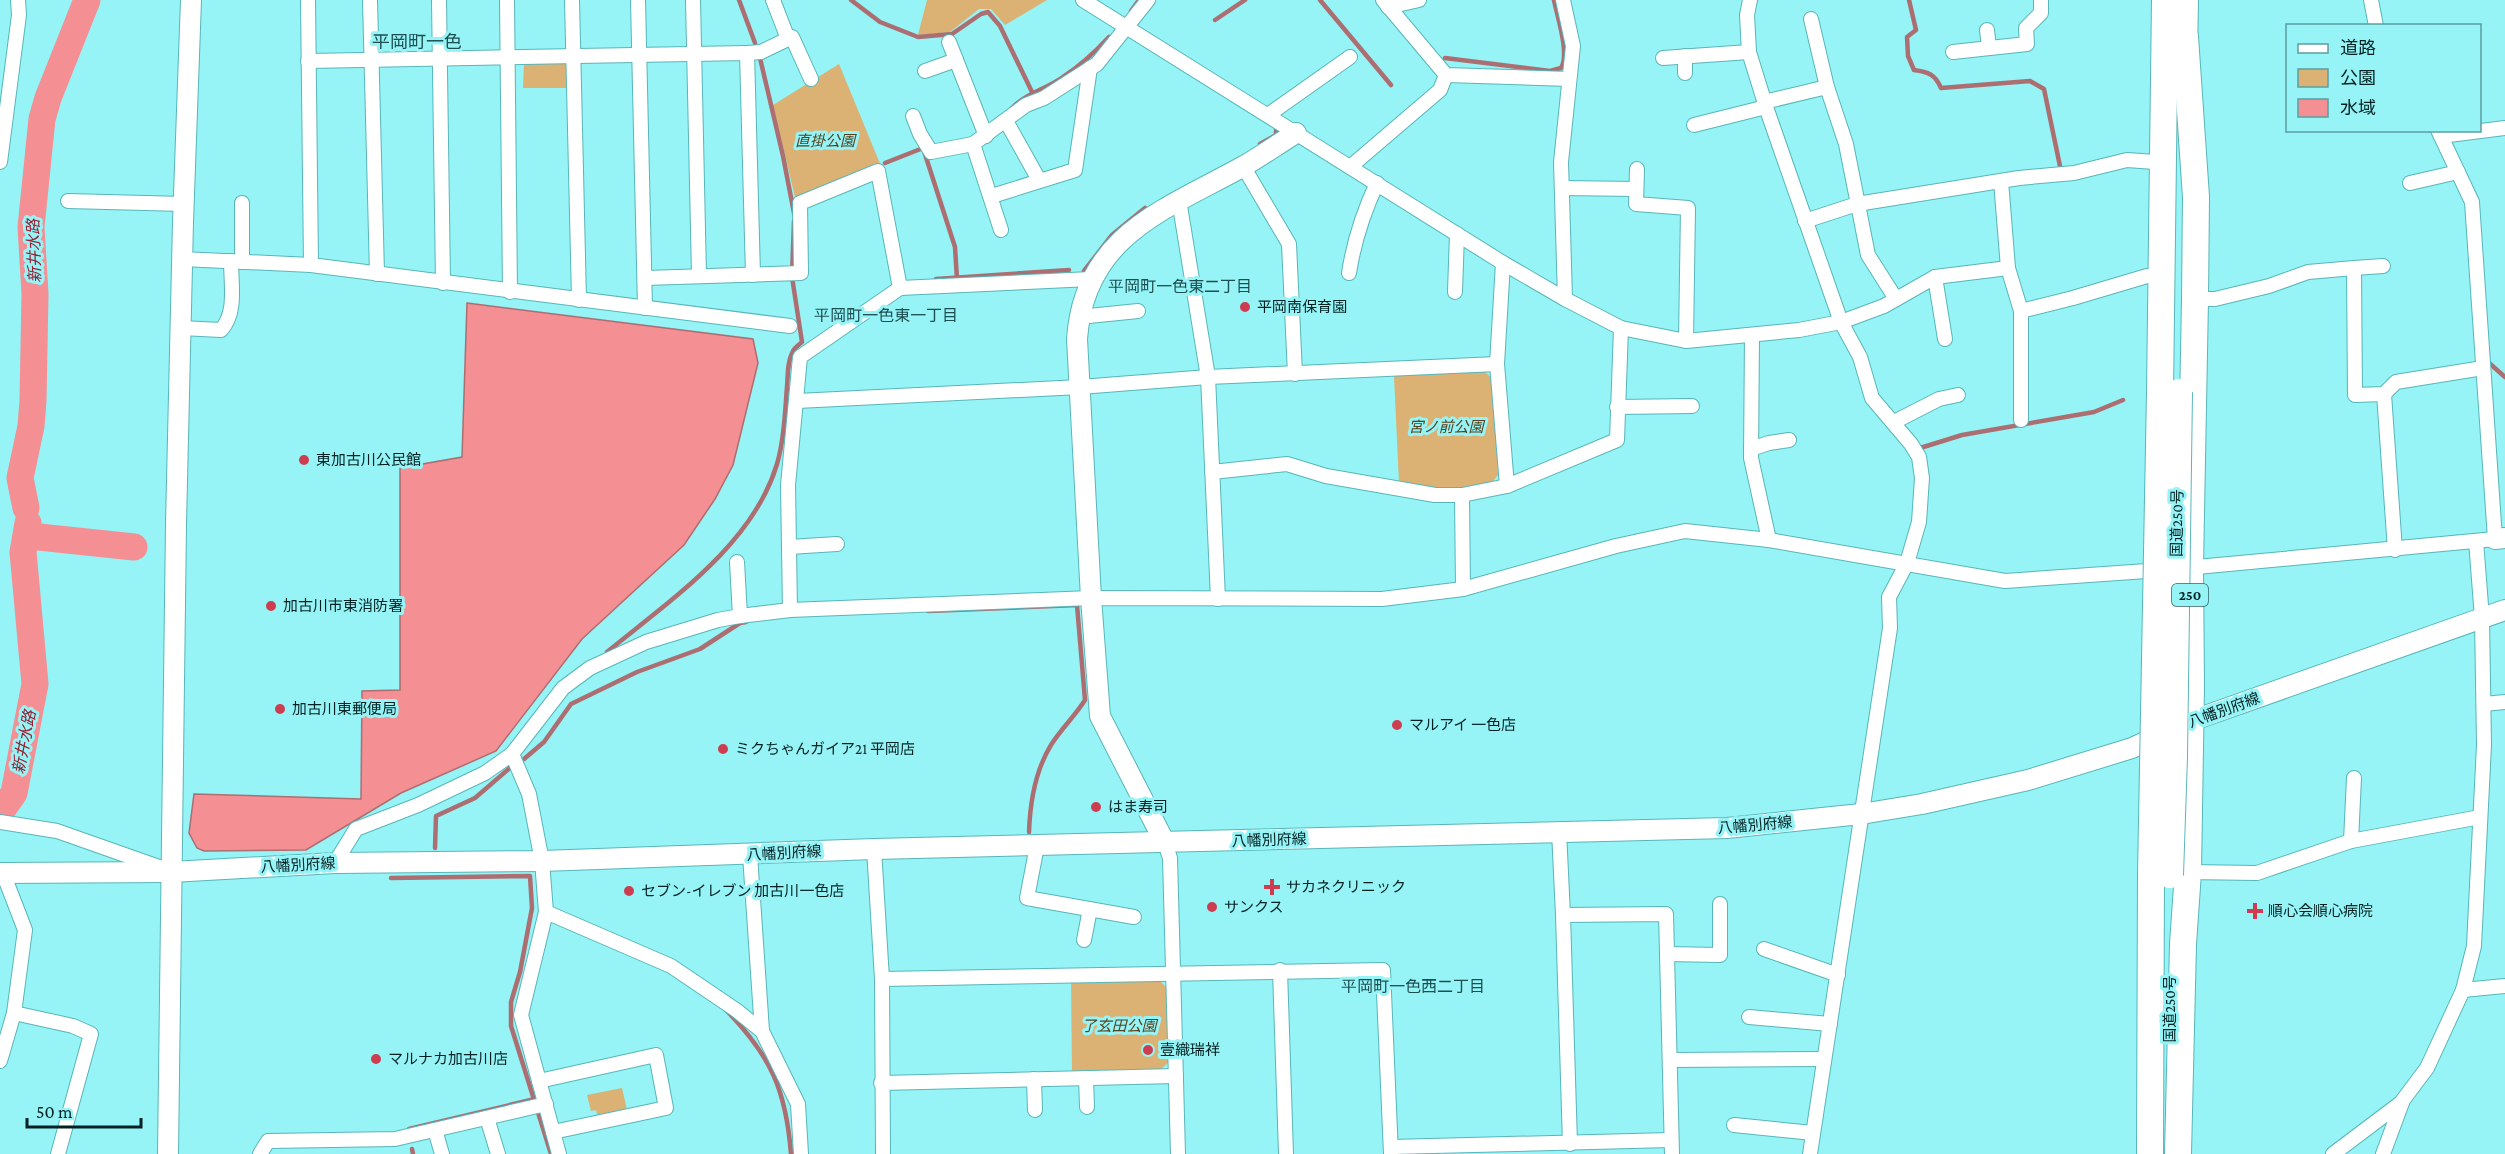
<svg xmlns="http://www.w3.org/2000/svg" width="2505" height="1154" viewBox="0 0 2505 1154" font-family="'Crimson Pro','Noto Sans JP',serif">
	<rect width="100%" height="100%" fill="#96f3f6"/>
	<g fill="#dbb274">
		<polygon points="927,0 1047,0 1005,25 991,9 979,9 950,32 918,35"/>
		<polygon points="562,61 568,67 568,88 523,88 524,62"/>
		<polygon points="839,64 881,166 796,201 773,105"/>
		<polygon points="1485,372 1493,379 1498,475 1490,485 1448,490 1399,483 1394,376"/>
		<polygon points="1158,979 1167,988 1168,1063 1160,1070 1072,1072 1071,982"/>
		<polygon points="622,1088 627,1110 598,1117 596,1110 591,1111 587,1095"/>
	</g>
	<polygon fill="#f48f93" stroke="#ac6e71" stroke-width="1.5" points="467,303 753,339 758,363 733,465 715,499 684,545 582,639 496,751 401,793 306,850 204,851 197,848 189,833 194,794 361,799 362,691 400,690 400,468 462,457"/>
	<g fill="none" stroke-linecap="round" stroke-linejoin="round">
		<g stroke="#ac6e71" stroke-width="4.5">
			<polyline points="739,0 755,43"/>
			<polyline points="851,0 880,22 918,37 952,34 981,14 988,12 1000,26 1033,94"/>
			<polyline points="1320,0 1391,85"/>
			<path d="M1909,0L1916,30L1907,37L1908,56L1914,70C1928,72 1935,74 1941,88L2030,81L2044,89L2061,171H2058"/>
			<polyline points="1131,11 1139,0"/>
			<polyline points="1215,20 1245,0"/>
			<polyline points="760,58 783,156 794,213"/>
			<path d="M1445,58L1550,71L1561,68C1570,54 1557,16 1554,0"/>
			<path d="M1011,109C1025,94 1046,89 1063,77C1080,66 1095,52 1109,37"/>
			<polyline points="1260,144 1276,135 1276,130"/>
			<polyline points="885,163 923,148 955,247 957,279"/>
			<polyline points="1084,271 1112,235 1145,208"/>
			<polyline points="936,279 1069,270"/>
			<polyline points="2488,362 2505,377"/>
			<polyline points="1917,449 1962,435 2094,412 2123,400"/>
			<path d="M928,611L1077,605L1085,700C1075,716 1061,729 1051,745C1035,771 1030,803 1029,832"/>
			<path d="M607,652C669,601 753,545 777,464C784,440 785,412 787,387C788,375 787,362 793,351C795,347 799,345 802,342L792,277L794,221"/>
			<polyline points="524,759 544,742 571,704 637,672 700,649 740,623 746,622"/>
			<polyline points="435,848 436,816 475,798 511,767"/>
			<polyline points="391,878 530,876 532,908 520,972 511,1002 511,1026 551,1154"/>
			<path d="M726,1010C771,1056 786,1090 791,1154"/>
			<polyline points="409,1129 535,1099"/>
			<polyline points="412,1149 413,1154"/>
		</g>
		<g stroke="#f48f93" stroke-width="27">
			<polyline points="26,508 20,478 31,426 33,401 35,294 31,227 42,119 48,98 87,0"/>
			<polyline points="39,537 134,547"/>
			<polyline points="0,813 14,793 35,684 23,552 28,523"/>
		</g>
		<g stroke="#58b6b9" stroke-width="16">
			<g id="street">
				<polyline points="308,0 311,265"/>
				<polyline points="370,0 377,274"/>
				<polyline points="439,0 443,283"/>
				<polyline points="507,0 510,292"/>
				<polyline points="572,0 579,300"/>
				<polyline points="638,0 645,308"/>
				<polyline points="693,0 699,276"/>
				<polyline points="773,0 788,39"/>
				<polyline points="1083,0 1503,263 1565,299 1621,328 1686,341 1799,330 1841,322 1884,306 1935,277 2008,268 2021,311 2073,298 2147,276"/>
				<polyline points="1383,0 1446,75 1569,79"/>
				<polyline points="1563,0 1573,46 1561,162 1565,299"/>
				<polyline points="1750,0 1747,15 1749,52 1766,107 1841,322 1860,357 1872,398 1911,444 1919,457 1922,478 1919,522 1907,563 1889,597 1890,628 1810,1154"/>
				<polyline points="2371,0 2376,26"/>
				<polyline points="1388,7 1419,0"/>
				<polyline points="1811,19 1827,87 1846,144 1868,255 1896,299"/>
				<polyline points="1987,30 1989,48"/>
				<polyline points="949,42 986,136"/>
				<polyline points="1953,52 2027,44 2026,28 2041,13 2041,0"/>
				<polyline points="747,53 761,52 792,37 811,79"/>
				<polyline points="1685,56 1685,73"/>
				<polyline points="1663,58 1749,52"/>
				<polyline points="308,61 747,53 753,275"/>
				<polyline points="925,71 956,60"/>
				<polyline points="1764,102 1827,87"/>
				<polyline points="1268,115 1350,57"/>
				<polyline points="913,116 920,134 931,152 973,144"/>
				<polyline points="1006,121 1039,180"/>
				<polyline points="1694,125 1766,107"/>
				<polyline points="2441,136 2505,128"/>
				<polyline points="0,162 19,15 18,0"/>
				<polyline points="1243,166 1289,244 1295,374"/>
				<polyline points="1350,167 1440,90 1446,75"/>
				<polyline points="1637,169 1636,204 1688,208 1686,341"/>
				<polyline points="2001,181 2008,268"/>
				<polyline points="2410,183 2458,172"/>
				<polyline points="1562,188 1636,189"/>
				<polyline points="992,196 1075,170 1090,68"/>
				<polyline points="1179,200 1208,377 1218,599"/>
				<polyline points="68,201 184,204"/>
				<polyline points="242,203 242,262"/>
				<polyline points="1805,221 1857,204 2019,178 2074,173 2127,160 2155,162"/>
				<polyline points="1001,230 973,144 1026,105 1044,98 1097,64 1148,0"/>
				<polyline points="182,259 311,265 790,326"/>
				<polyline points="2354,268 2383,266"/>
				<path d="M1349,273C1354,241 1363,213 1377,183"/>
				<polyline points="1935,277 1945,339"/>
				<polyline points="645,278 801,273 800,203 878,171 900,288"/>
				<polyline points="1455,292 1457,234"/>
				<polyline points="2195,299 2215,299 2269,286 2308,272 2354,268 2355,395 2384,394 2396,382 2483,368"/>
				<polyline points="2021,311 2021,420"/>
				<polyline points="1079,317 1138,311"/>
				<path d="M181,328L221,330C237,313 231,284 231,261"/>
				<polyline points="1752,335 1751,458 1769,540"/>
				<polyline points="2384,394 2395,550"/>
				<polyline points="797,401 1080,387 1208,377 1497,364"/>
				<polyline points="1617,407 1692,406"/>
				<polyline points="1894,422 1939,399 1958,395"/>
				<polyline points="1751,449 1769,443 1789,440"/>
				<polyline points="1212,472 1287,464 1326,476 1435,495 1462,495 1507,486 1497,364 1503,263"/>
				<polyline points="1507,486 1617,440 1621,328"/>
				<polyline points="1462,495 1463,589"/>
				<polyline points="789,547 837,544"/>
				<polyline points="737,562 740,616"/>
				<polyline points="2186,568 2495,539 2472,202 2438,130"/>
				<polyline points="790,610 788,485 800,357 900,288 1091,279"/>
				<polyline points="2484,704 2505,702"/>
				<polyline points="512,754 529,794 542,861 546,912 521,1015 559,1154"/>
				<polyline points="0,822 57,831 162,868"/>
				<polyline points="1559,831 1563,915 1666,914 1672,1154"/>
				<polyline points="2351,841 2354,778"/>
				<polyline points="1165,843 1170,858 1178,1154"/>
				<polyline points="1037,846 1027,898 1134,917"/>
				<polyline points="874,849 882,979 883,1154"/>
				<polyline points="750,855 762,1031 798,1104 801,1154"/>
				<polyline points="335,863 356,829 418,805 485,773 512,754 563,688 590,668 646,642 718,620 740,616 790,610 1091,598 1382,599 1463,589 1616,546 1685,531 1769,540 2005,581 2161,570"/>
				<polyline points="2188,872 2257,873 2351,841 2480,817"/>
				<polyline points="546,912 671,966 736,1010 762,1031"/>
				<polyline points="1563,915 1570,1144"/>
				<polyline points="1084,940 1090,909"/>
				<polyline points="1764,949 1838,975"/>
				<polyline points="1667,954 1720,955 1720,904"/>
				<polyline points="1280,970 1286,1154"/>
				<polyline points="882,979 1383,970 1391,1154"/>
				<polyline points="2463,990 2505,986"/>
				<polyline points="14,1013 73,1026 91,1034 58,1154"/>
				<polyline points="1749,1017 1830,1024"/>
				<polyline points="1671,1060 1824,1059"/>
				<polyline points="0,1061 14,1013 25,930 3,873"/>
				<polyline points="1086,1078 1087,1107"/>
				<polyline points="1034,1079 1035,1110"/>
				<polyline points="539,1081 656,1055 666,1108 553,1132"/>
				<polyline points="881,1083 1176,1076"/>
				<polyline points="487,1118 498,1154"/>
				<polyline points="1734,1125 1813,1133"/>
				<polyline points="435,1130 442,1154"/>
				<polyline points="1391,1147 1671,1140"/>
				<polyline points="260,1154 268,1141 395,1139 546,1104"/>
				<polyline points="2333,1154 2402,1102"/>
				<polyline points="2383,1154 2403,1100 2427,1068 2463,990 2474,946 2484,745 2482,618 2476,541"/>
			</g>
		</g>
		<g stroke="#58b6b9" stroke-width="22">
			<g id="secondary">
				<polyline points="2495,539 2505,538"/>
				<path d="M1165,843L1100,716L1091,598L1077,339C1084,236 1164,210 1242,167C1260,157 1278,144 1296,133"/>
				<polyline points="0,873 171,872 335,863 542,861 874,849 1727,828 1861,814 1922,804 2028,780 2132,748 2191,721 2505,610"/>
				<polyline points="168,1154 176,524 183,222 191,0"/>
			</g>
		</g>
		<g stroke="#58b6b9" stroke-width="28">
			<g id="highway">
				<polyline points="2184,54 2185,0"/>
				<polyline points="2160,392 2165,0"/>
				<polyline points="2150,1154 2151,874"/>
				<polyline points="2178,1154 2183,944 2188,872 2191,686 2190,567 2195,299 2196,197 2185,37"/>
			</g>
		</g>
		<use href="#street" stroke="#fff" stroke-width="14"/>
		<use href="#secondary" stroke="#fff" stroke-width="20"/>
		<use href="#highway" stroke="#fff" stroke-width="26"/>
		<g stroke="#58b6b9" stroke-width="28" stroke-linecap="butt">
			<g id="highway-bridge">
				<polyline points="2151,874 2160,392"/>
				<polyline points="2170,875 2174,757 2179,392"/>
			</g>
		</g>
		<use href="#highway-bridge" stroke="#fff" stroke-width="26"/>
	</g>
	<g fill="#cd3d4f" stroke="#96f3f6" stroke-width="2">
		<circle cx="1245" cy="307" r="6"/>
		<circle cx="304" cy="460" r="6"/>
		<circle cx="271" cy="606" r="6"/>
		<circle cx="280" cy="709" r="6"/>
		<circle cx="1397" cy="725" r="6"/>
		<circle cx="723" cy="749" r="6"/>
		<circle cx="1096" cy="807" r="6"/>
		<path d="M1269 878h6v6h6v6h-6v6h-6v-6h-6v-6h6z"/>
		<circle cx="629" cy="891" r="6"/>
		<circle cx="1212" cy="907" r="6"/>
		<path d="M2252 902h6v6h6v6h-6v6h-6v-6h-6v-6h6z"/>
		<circle cx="1148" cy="1050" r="6"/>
		<circle cx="376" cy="1059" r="6"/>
	</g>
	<g text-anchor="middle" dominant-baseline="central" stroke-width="6" stroke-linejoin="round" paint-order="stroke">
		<rect fill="#96f3f6" stroke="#2f6062" stroke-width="1.5" x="2172" y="584" width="36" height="22" rx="4.5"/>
		<g font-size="14" font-weight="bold" fill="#032122">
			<text x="2190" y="595">250</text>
		</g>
		<g font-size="15" font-style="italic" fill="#57411c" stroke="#96f3f6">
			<text x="825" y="141">直掛公園</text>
			<text x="1446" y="427">宮ノ前公園</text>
			<text x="1119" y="1026">了玄田公園</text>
		</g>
		<g font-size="15" fill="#032122" stroke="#96f3f6" text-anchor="start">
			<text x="1257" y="307">平岡南保育園</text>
			<text x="316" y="460">東加古川公民館</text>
			<text x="283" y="606">加古川市東消防署</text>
			<text x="292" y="709">加古川東郵便局</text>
			<text x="1409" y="725">マルアイ 一色店</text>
			<text x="735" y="749">ミクちゃんガイア21 平岡店</text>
			<text x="1108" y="807">はま寿司</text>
			<text x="1286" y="887">サカネクリニック</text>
			<text x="641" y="891">セブン-イレブン 加古川一色店</text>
			<text x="1224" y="907">サンクス</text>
			<text x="2268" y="911">順心会順心病院</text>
			<text x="1160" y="1050">壹織瑞祥</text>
			<text x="388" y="1059">マルナカ加古川店</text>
		</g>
		<g font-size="15" fill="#032122" stroke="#96f3f6">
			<text transform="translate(2177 523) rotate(-89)">国道250号</text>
			<text transform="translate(2224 710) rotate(-20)">八幡別府線</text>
			<text transform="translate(1755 825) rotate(-5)">八幡別府線</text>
			<text transform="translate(1269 840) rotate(-2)">八幡別府線</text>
			<text transform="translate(784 853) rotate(-3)">八幡別府線</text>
			<text transform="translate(298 865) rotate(-3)">八幡別府線</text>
			<text transform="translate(2170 1009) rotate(-90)">国道250号</text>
		</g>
		<g font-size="16" font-style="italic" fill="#961f32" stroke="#96f3f6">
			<text transform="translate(34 251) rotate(-92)">新井水路</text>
			<text transform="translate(24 742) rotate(-79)">新井水路</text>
		</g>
		<g font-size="16" fill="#1d4f51" stroke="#96f3f6">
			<text x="1180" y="286">平岡町一色東二丁目</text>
			<text x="886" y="315">平岡町一色東一丁目</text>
			<text x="1413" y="986">平岡町一色西二丁目</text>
		</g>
		<g font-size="18" fill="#1d4f51" stroke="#96f3f6">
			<text x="417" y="42">平岡町一色</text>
		</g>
	</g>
	<rect x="2286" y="24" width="195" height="108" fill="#96f3f6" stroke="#5b9fa1" stroke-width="1.5"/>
	<rect x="2298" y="44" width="30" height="9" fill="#ffffff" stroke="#5b9fa1" stroke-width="1.5"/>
	<text x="2340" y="54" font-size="18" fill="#032122">道路</text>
	<rect x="2298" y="69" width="30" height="18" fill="#dbb274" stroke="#5b9fa1" stroke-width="1.5"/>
	<text x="2340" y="84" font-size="18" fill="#032122">公園</text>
	<rect x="2298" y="99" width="30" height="18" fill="#f48f93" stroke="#5b9fa1" stroke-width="1.5"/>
	<text x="2340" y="114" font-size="18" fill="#032122">水域</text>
	<path d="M27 1118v9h114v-9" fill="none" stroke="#032122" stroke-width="3"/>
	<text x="36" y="1118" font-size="18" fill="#032122" stroke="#96f3f6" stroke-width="4.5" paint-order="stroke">50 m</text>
</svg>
